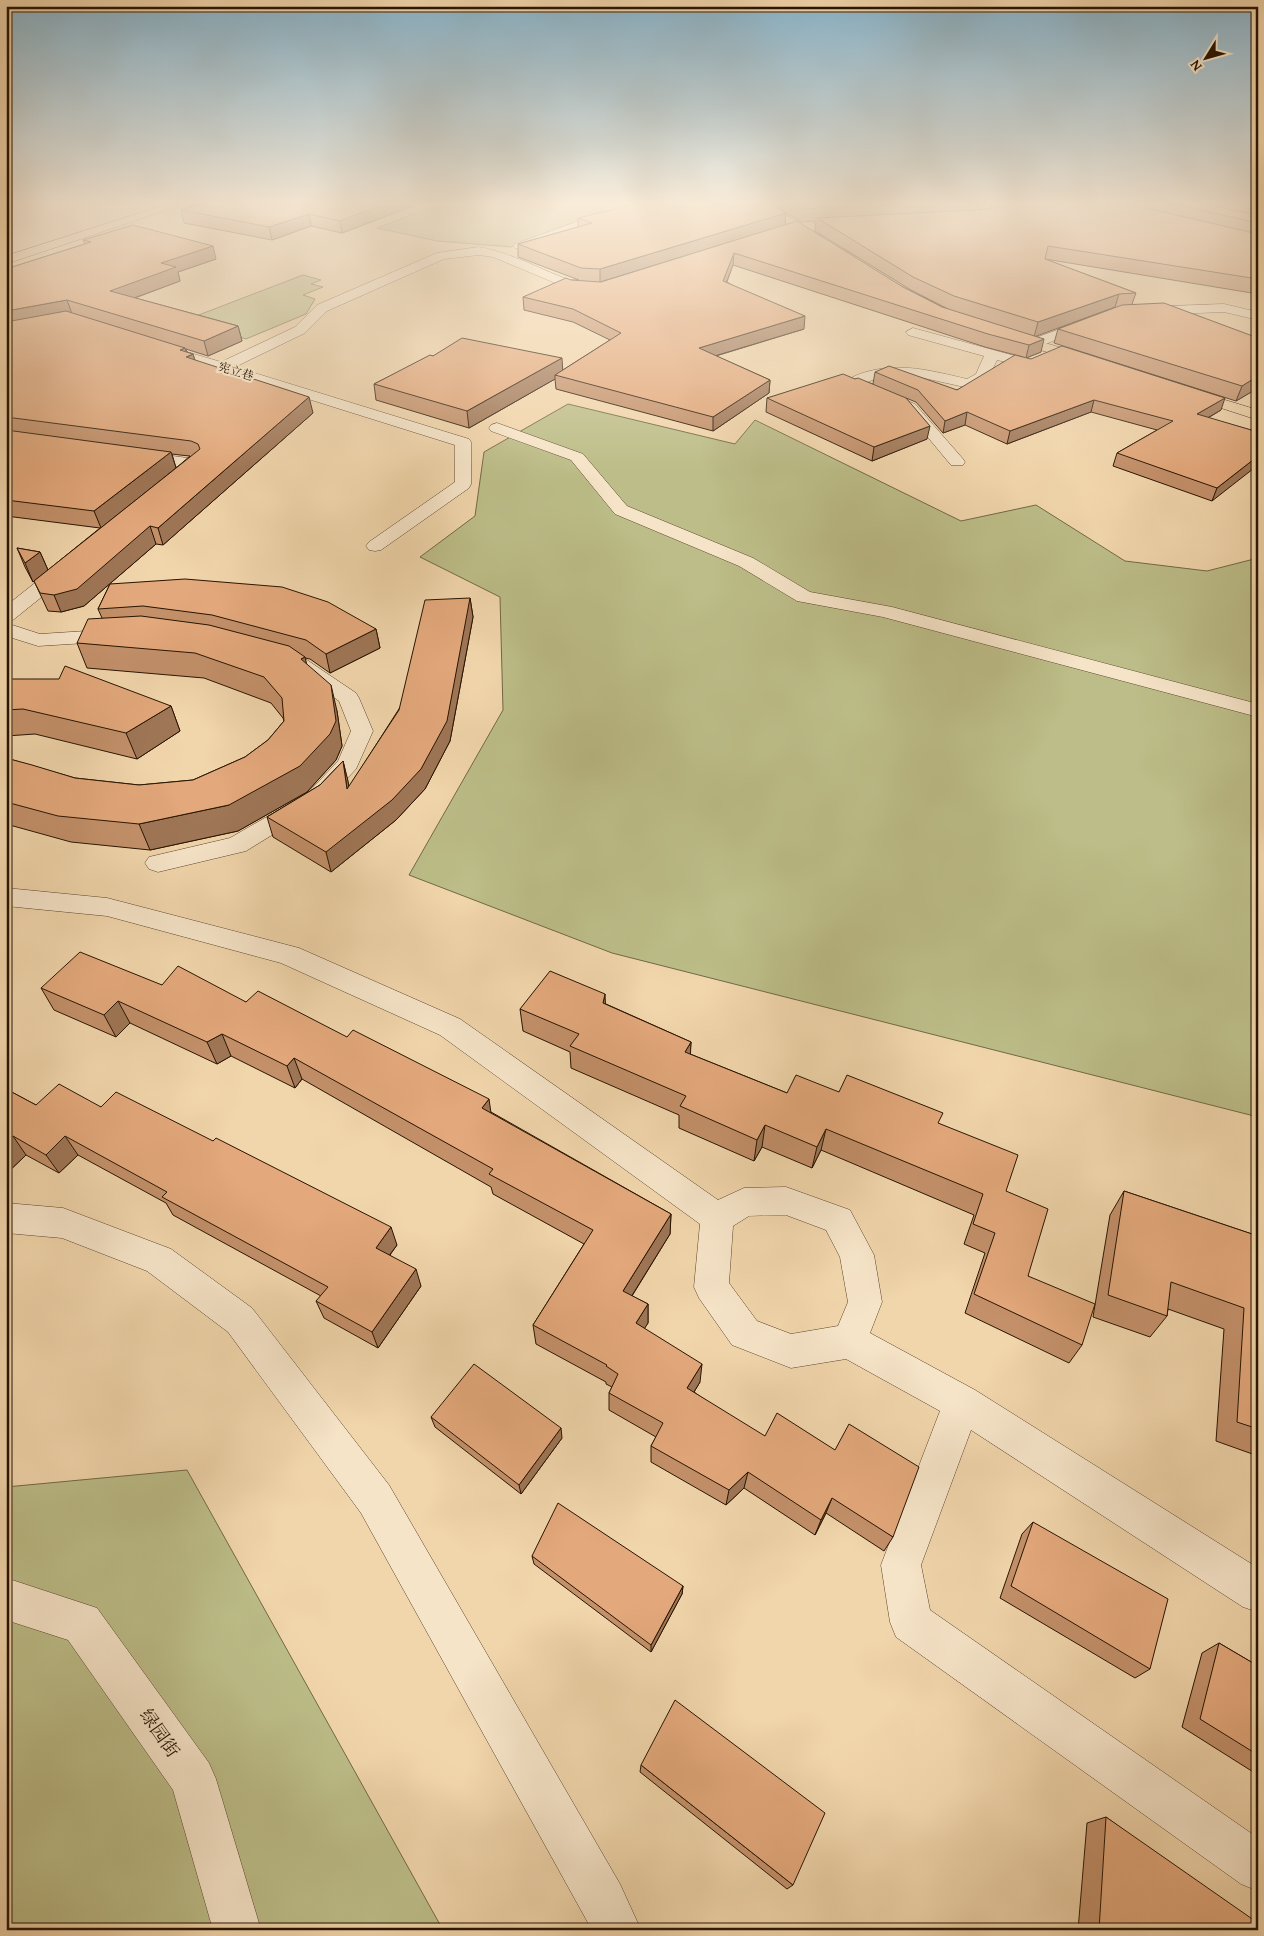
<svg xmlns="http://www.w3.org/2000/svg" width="1264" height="1936" viewBox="0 0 1264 1936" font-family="'Gentium Book Plus','Noto Serif SC',serif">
	<rect width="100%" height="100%" fill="#f1d5ab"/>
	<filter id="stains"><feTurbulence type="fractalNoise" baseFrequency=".004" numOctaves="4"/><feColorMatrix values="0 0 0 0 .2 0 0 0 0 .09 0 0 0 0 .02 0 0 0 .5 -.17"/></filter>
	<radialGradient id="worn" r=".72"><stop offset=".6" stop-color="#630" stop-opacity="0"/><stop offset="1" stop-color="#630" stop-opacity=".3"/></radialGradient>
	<g fill="#bcbd88" stroke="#726844">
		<polygon points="448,201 602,201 606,209 511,247 437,241 377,228"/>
		<polygon points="1154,201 1258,201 1258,223"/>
		<polygon points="303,275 321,280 311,284 323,287 303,295 315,299 306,314 246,339 183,321"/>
		<polygon points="568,404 735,444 755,420 961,521 1036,505 1125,561 1207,571 1258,558 1258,1117 612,953 409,875 503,710 500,597 420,557 475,516 484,452"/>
		<polygon points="187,1470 443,1930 6,1930 6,1487"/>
	</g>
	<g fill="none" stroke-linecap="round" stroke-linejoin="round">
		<g stroke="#5a442c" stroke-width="1">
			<g id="minor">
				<polygon points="10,201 27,201 6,209 6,202"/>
				<polygon points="620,201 632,201 618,214 523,248 515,248 513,246 515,244 610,210"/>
				<path d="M479,247C513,253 543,271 575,282C584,285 595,281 601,288L595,292L572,290L493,257L479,255L444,259L327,311L305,333L235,367L469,439L471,442V484L469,488L381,550L375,551L369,550L366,546L369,542L455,482V445L155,351L153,348L160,344L221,362L295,327L317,305L437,253Z"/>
				<polygon points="1224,304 1258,312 1258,320 1224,312 1146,315 1139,311 1146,307"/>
				<polygon points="1090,318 1097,322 1095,325 1040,346 1030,346 1028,343 1030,340"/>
				<path d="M913,328L1015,356L1017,359L1015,362L1010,363L997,360L987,380L969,388L910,375L883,376L865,383L915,404L963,459L965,462L963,465H951L905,410L848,386L846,383C850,377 859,374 866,372C901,362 932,371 967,379L976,374L984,356L908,335L906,332Z"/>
				<polygon points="497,423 583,454 627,506 753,558 810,592 892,607 1258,704 1258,717 883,617 797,601 739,566 615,514 571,460 491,431 489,428 491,425"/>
				<path d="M136,451L195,459L201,461L203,464C196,474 181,487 169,484L167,480L181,467L130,459L128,456L130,453Z"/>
				<polygon points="67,561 74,563 76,567 74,571 13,620 6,622 6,606 60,563"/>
				<polygon points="6,623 40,634 118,629 125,631 128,635 125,639 118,641 38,646 6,636"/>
				<polygon points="300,658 307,660 356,693 359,698 373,731 356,769 324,803 246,851 158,872 149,869 145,863 149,857 230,838 308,793 338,761 351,731 339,701 293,668 290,664 293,660"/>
				<path d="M6,888L107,898L299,948L460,1019L718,1200L744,1188L786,1187L850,1210L874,1255L882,1302L870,1333L975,1390L1258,1568V1612L1243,1607L971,1430L921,1565L930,1610L1258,1838V1891L1241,1884L896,1637L890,1622L881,1565L940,1411L846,1359L791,1368L732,1345L699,1298L694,1287L700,1224L440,1035L281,963L107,916L6,906ZM786,1215L826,1230L840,1257L848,1302L838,1326L791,1334L757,1321L729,1283L733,1226L749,1216Z"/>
				<polygon points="6,1203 63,1208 171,1249 252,1308 389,1485 620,1884 641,1930 592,1930 361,1513 228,1332 147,1271 62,1238 6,1233"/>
				<polygon points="6,1578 97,1608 209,1763 216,1779 261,1930 213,1930 173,1790 68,1640 6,1620"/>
			</g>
		</g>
		<g stroke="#271401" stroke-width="1">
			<g id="major">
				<polygon points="177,201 194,201 6,264 6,256"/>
				<polygon points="765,201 778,201 854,249 852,251 844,251"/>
				<polygon points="1008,332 1096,358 1098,361 1096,364 1091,365 1003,339 1001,336 1003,333"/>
				<polygon points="1189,389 1258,410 1258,420 1184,396 1182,393 1184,390"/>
			</g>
		</g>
		<use href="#minor" fill="#f6e4c8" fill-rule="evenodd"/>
		<use href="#major" fill="#f1d5ab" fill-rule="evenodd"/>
	</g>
	<g fill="#c3906a" stroke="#271401" fill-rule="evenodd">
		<polygon points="210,201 426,201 342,233 311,226 272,240 184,223 181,210"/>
		<polygon points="768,201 1013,201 1013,204 1025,201 1187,201 1258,215 1258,294 1045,259 1136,293 1132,304 1258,338 1258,388 1236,401 1054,343 1058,329 1115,307 1035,336 1041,352 1026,358 1221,410 1208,418 1258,432 1212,501 1113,466 1117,453 1157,430 1091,412 1007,444 965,425 943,433 916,402 906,398 927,439 872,461 766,412 767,398 855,379 873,384 875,372 957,390 1023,357 985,347 733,265 727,282 804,329 716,356 770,380 769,393 713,431 556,389 555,379 469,428 376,400 374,384 433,356 563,370 610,340 573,322 524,310 523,297 571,280 579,280 518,257 518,244 578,227 578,218 786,213 785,224 903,287 942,307 950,310 911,290 815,231 816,221 801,222"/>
		<path d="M83,240L216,259L178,272L180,281L135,298L238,326L242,341L208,356L186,349L187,352L193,354L195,360L313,413L163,545L156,544L84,606L61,612L48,611L34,581L33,582L25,567L17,548L40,552L48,570L100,528L6,516V269L85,244ZM172,454L180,455L190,456L176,468Z"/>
		<polygon points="110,584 376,629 380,648 330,673 310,659 305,658 306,664 337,711 342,746 336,760 307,792 238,831 150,850 71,842 6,824 6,758 75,778 139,785 193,780 245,757 268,740 284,721 283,718 271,703 204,678 87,668 77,643 102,618 98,609"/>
		<polygon points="470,598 473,617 450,741 425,789 396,820 331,872 273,837 267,817 320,785 343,761 349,787"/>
		<polygon points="6,679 171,706 180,731 137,759 35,734 6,736"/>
		<polygon points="162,985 246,1002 491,1112 671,1214 670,1234 632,1296 648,1304 648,1323 644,1328 700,1382 694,1392 893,1537 884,1551 826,1513 815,1535 744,1488 726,1505 651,1462 651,1446 656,1437 609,1410 609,1393 612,1387 606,1384 606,1382 536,1344 533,1325 584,1244 493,1194 491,1187 302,1079 295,1088 231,1056 217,1064 130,1023 116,1037 54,1010 41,988"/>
		<polygon points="606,1004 691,1042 690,1054 787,1093 839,1092 939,1124 1006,1191 1028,1276 1082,1345 1069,1363 965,1313 985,1253 964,1244 974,1215 821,1150 812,1168 762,1147 754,1161 679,1128 679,1115 571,1068 570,1052 523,1031 520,1009"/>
		<polygon points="6,1089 36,1105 101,1107 397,1245 390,1255 421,1286 378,1348 324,1318 316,1301 321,1296 173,1215 166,1203 78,1155 59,1173 26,1155 6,1174"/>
		<polygon points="1124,1191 1258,1236 1258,1456 1216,1441 1224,1329 1168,1309 1167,1316 1150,1337 1093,1317 1110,1215"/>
		<polygon points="431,1417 562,1438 521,1494 435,1427"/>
		<polygon points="1033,1522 1150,1669 1135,1678 1000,1598 1022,1534"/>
		<polygon points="532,1556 683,1586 682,1594 651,1652 534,1564"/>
		<polygon points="1219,1643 1258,1666 1258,1775 1182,1727 1202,1653"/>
		<polygon points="641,1765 793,1885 787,1889 640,1772"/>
		<polygon points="1106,1817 1258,1930 1078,1930 1087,1823"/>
	</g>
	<g fill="#9f7656" stroke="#271401">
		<polygon points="392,201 426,201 342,233 340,221"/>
		<polygon points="992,201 1013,201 1012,206 990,211"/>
		<polygon points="786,213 785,225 600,282 600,269"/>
		<polygon points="309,214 311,226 272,240 269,227"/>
		<polygon points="213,246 216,259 178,272 180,281 115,305 110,291 161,263"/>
		<polygon points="734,253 733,265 722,293 723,281"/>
		<polygon points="1119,294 1115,307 1034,337 1038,322"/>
		<polygon points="67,300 72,314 6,327 6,311"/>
		<polygon points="805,316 804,329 698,361 699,348"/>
		<polygon points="238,326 242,341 208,356 204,341"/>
		<polygon points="1044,339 1041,352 1026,358 1029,345"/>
		<polygon points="185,348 188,357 193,354 197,369 180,350"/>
		<polygon points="562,358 563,375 555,375 555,379 469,428 467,411"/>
		<polygon points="1258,376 1258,388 1236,401 1242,386"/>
		<polygon points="770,380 769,393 713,431 713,417"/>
		<polygon points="309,397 313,413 163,545 158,528"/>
		<polygon points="1225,398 1221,410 1192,427 1197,414"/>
		<polygon points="1094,400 1091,412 1007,444 1010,431"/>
		<polygon points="967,412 965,425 943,433 945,421"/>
		<polygon points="930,426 927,439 872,461 874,447"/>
		<polygon points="171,452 176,468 101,528 94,511"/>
		<polygon points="1258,456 1258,465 1212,501 1217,488"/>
		<polygon points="150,526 156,544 84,606 61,612 54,595"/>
		<polygon points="40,552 48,570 33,582 25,563"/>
		<polygon points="470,598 473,617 450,741 425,789 396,820 331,872 326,852"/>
		<polygon points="376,629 380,648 330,673 326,654"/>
		<polygon points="305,657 311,682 301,659"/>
		<polygon points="331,685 337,711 342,746 336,760 307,792 238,831 150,850 139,824 229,805"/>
		<polygon points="171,706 180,731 137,759 126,733"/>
		<polygon points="343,761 348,781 352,809 347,789"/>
		<polygon points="605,994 606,1017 603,1003"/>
		<polygon points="118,1001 130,1023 116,1037 104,1015"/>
		<polygon points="222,1034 231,1056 217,1064 207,1042"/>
		<polygon points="691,1042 690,1064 685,1052"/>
		<polygon points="294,1058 302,1079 295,1088 287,1066"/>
		<polygon points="489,1099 492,1120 482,1108"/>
		<polygon points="765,1125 762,1147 754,1161 757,1140"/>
		<polygon points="826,1129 821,1150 812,1168 817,1147"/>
		<polygon points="13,1136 26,1155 6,1174 6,1142"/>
		<polygon points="65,1136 78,1155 59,1173 46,1155"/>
		<polygon points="671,1214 670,1234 623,1310 623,1291"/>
		<polygon points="391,1227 397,1245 382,1265 376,1248"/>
		<polygon points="416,1269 421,1286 378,1348 372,1332"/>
		<polygon points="648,1304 648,1323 636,1342 636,1323"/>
		<polygon points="702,1364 700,1382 686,1405 687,1388"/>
		<polygon points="561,1428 562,1438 521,1494 519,1485"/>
		<polygon points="748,1472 744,1488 726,1505 729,1490"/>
		<polygon points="832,1498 826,1513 815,1535 821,1520"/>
		<polygon points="683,1586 682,1594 651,1652 651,1645"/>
	</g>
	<g fill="#e3a87b" stroke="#271401">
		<polygon points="210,201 392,201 340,221 309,214 269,227 181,210"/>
		<polygon points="647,201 768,201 786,213 600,269 581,268 518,244 592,223 578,218"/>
		<polygon points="789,201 950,201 802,209"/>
		<polygon points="1025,201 1116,201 1258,234 1258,279 1048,246 1045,259 1136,293 1119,294 1038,322 954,296 913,277 817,218 993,209"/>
		<polygon points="1161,201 1187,201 1258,215 1258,223"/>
		<polygon points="797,221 903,287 942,307 1044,339 1029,345 988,334 734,253 723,281 805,316 699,348 770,380 713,417 555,375 621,333 573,309 523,297 566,278 571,280 601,282"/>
		<polygon points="133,225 213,246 161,263 176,267 110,291 238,326 204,341 67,300 6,311 6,269 91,242 83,240"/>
		<polygon points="1164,303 1258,338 1258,376 1242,386 1058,329 1122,305"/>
		<polygon points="66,311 185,348 180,350 193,354 186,357 309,397 158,528 150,526 77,589 54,595 40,593 34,581 200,449 198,444 191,441 6,417 6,322"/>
		<polygon points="462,338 562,358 467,411 374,384 430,355 433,356"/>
		<polygon points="1062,346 1225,398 1197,414 1258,432 1258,456 1217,488 1117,453 1173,421 1094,400 1010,431 967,412 945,421 918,390 875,372 889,366 957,390 1015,355 1031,359"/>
		<polygon points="843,374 855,379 858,378 906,398 930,426 874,447 767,398"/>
		<polygon points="6,430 171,452 94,511 6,500"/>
		<polygon points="17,548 40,552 25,563"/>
		<polygon points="185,579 282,587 328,602 376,629 326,654 306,640 212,615 143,606 98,609 110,584"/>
		<polygon points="470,598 447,721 421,769 392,800 326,852 267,817 320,785 343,761 347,789 399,710 425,600"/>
		<polygon points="141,616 209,625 289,646 305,657 301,659 331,685 336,721 330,734 300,766 229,805 139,824 58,816 6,802 6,758 32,765 75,778 139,785 193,780 245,757 268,740 284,721 282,698 264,677 195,653 77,643 88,619"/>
		<polygon points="65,666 171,706 126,733 23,709 6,710 6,679 59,679"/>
		<polygon points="80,952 162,985 178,966 246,1002 258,991 347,1037 353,1030 489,1099 482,1108 671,1214 623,1291 648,1304 636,1323 702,1364 687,1388 765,1436 777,1413 835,1450 849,1424 919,1467 893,1537 832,1498 821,1520 748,1472 729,1490 651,1446 663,1423 609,1393 618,1374 606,1366 607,1365 533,1325 593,1230 489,1174 493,1169 294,1058 287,1066 222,1034 207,1042 118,1001 104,1015 41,988"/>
		<polygon points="550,971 605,994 603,1003 691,1042 685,1052 787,1093 796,1075 839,1092 847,1075 943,1113 938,1123 1018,1155 1006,1191 1048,1209 1028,1276 1095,1304 1082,1345 974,1294 995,1233 973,1224 983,1194 826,1129 817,1147 765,1125 757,1140 680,1106 686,1096 570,1046 579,1034 520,1009"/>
		<polygon points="59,1084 101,1107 116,1092 213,1141 216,1138 391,1227 376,1248 416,1269 372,1332 316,1301 328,1287 162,1197 167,1192 65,1136 46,1155 13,1136 6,1142 6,1089 36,1105"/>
		<polygon points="1124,1191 1258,1236 1258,1429 1237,1422 1244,1308 1171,1282 1167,1316 1108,1295"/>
		<polygon points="474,1364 561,1428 519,1485 431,1417"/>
		<polygon points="558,1503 683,1586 651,1645 532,1556"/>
		<polygon points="1033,1522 1168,1599 1150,1669 1011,1586"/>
		<polygon points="1219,1643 1258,1666 1258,1755 1200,1719"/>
		<polygon points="675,1700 825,1813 793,1885 641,1765"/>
		<polygon points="1106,1817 1258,1923 1258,1930 1099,1930"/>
	</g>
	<linearGradient id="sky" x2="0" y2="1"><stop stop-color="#89b6ce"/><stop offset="0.43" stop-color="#f9ecd9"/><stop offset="1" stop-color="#f9ecd9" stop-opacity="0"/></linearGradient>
	<rect width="1264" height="472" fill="url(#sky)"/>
	<g text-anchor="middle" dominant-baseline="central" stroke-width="4.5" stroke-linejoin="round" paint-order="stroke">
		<g font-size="12" fill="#271401" stroke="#f6e4c8">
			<text transform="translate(236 371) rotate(17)">宪立巷</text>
		</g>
		<g font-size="18" fill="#271401" stroke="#f6e4c8">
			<text transform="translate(160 1733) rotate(55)">绿园街</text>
		</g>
	</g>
	<rect width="1264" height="1936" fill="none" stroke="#f1d5ab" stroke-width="25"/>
	<rect x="8" y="8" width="1249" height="1921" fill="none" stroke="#271401" stroke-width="2.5"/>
	<rect x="12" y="12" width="1239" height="1911" fill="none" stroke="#271401"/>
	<g transform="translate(1206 58) rotate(233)" stroke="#f6e4c8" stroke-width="4" paint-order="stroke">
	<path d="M0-4L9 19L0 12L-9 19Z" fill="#271401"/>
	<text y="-8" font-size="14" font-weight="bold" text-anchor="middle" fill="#271401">N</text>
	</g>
	<rect width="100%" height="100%" filter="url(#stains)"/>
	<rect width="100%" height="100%" fill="url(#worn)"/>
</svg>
